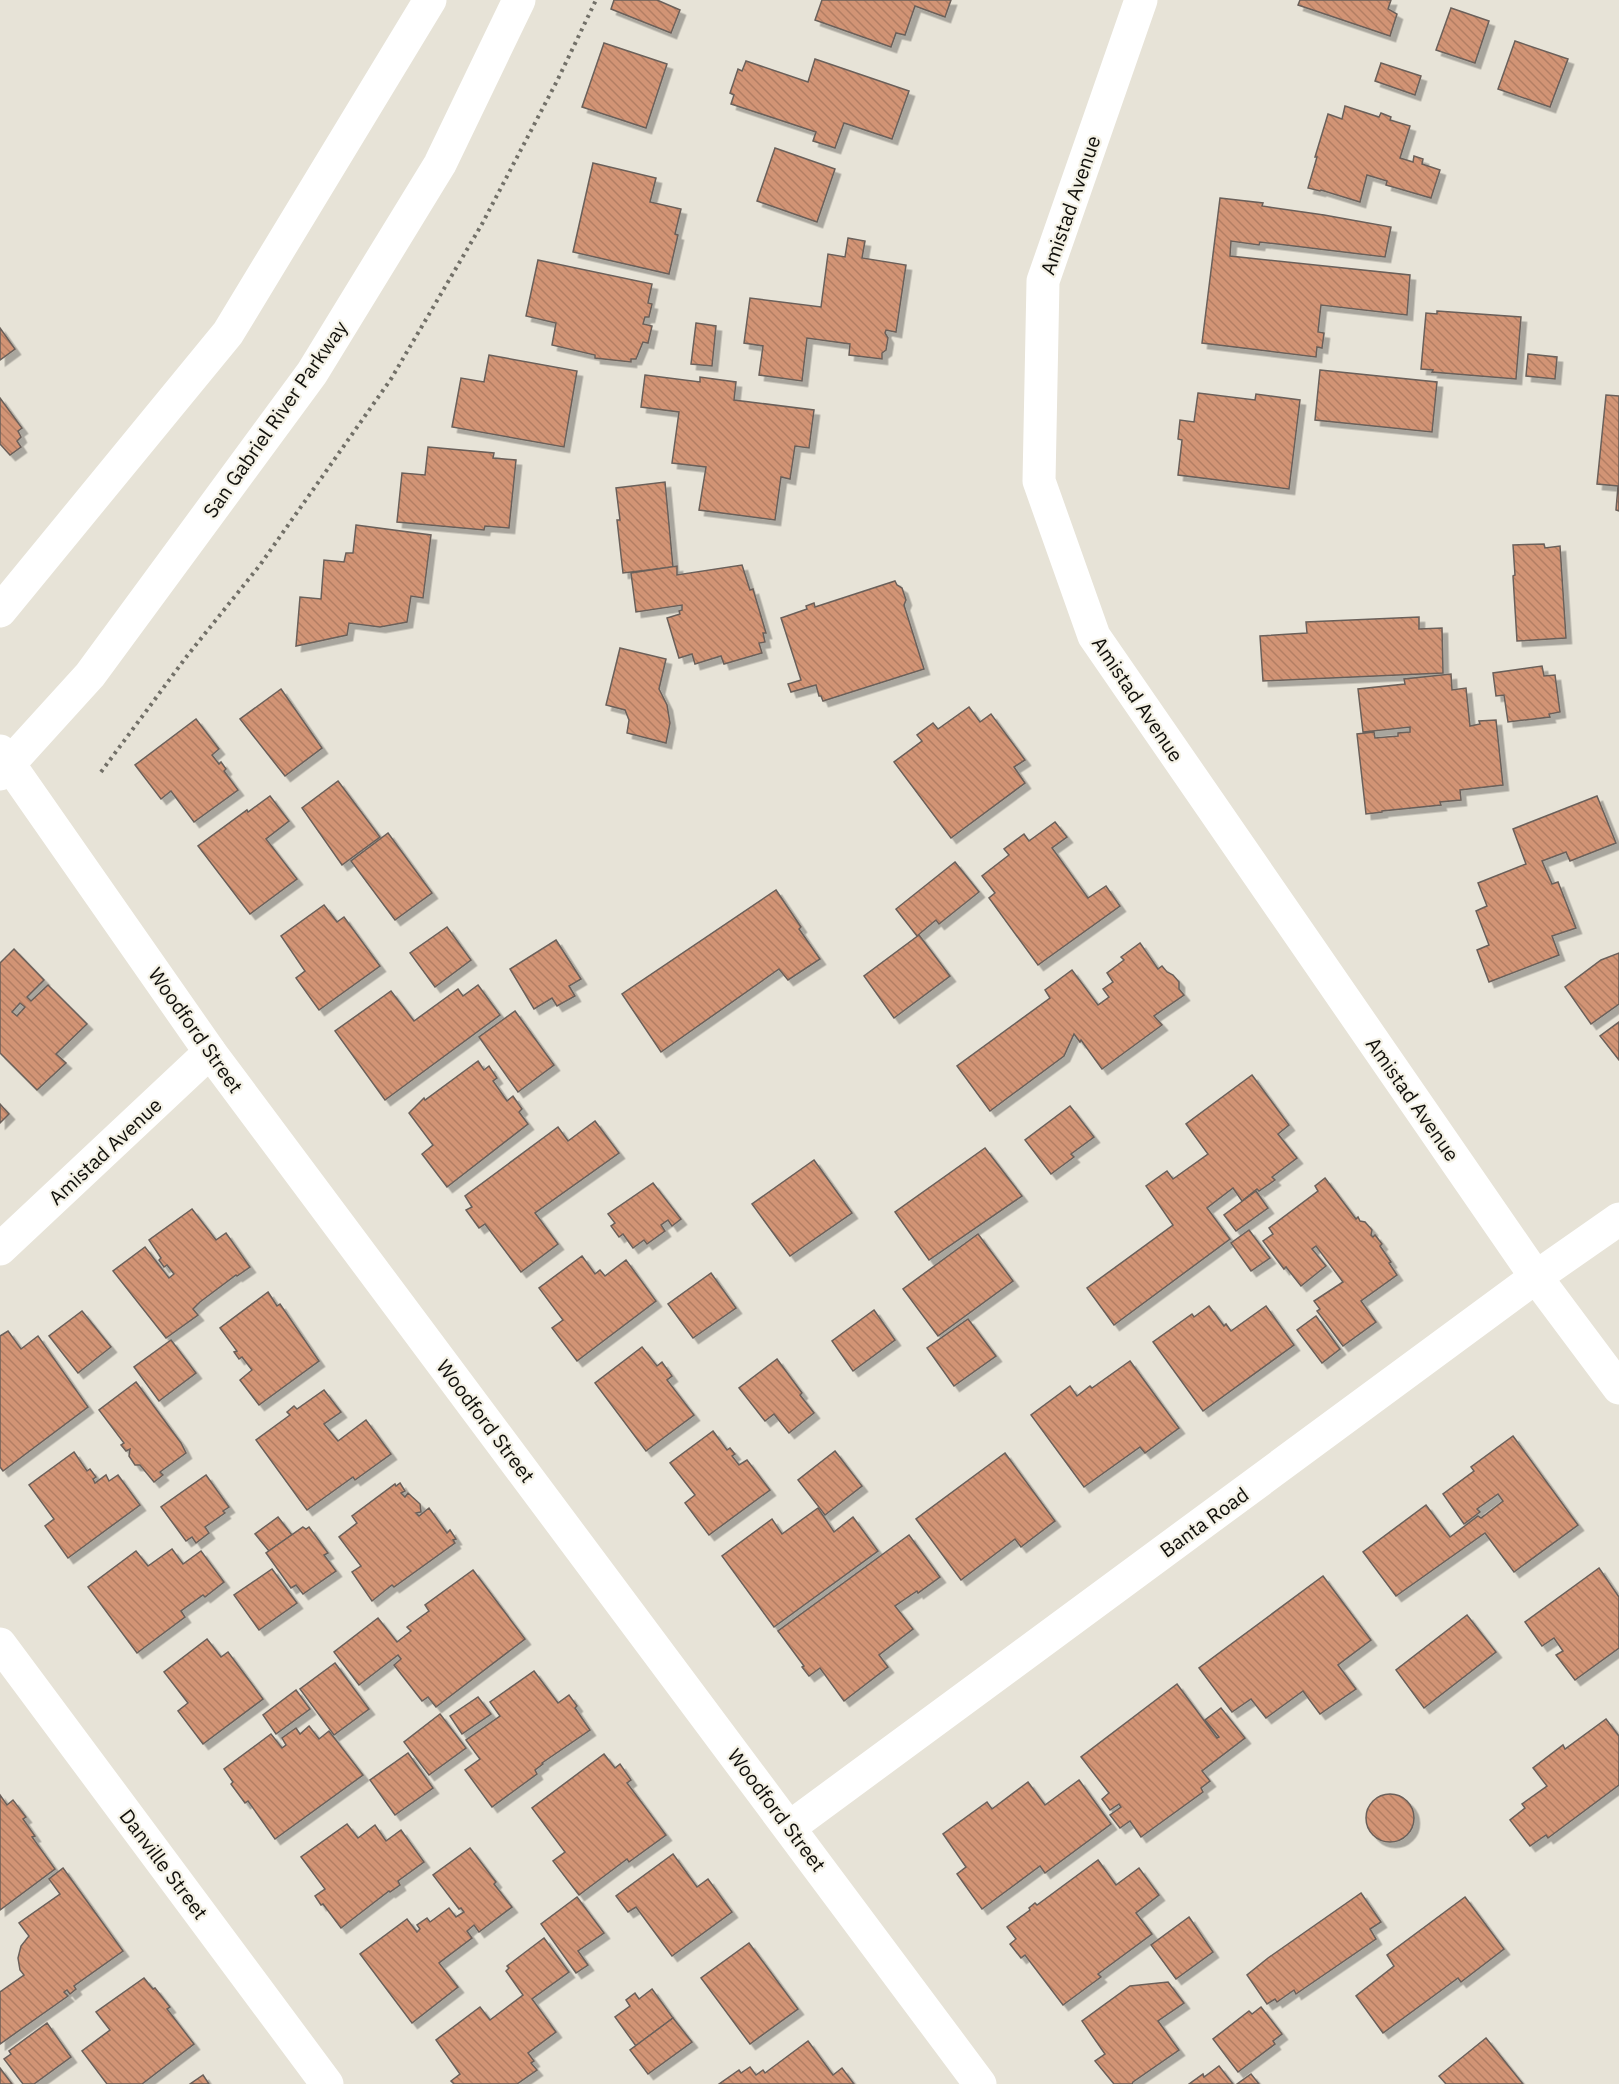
<svg xmlns="http://www.w3.org/2000/svg" width="1619" height="2084" viewBox="0 0 1619 2084" font-family="'IBM Plex Sans',sans-serif">
	<defs>
		<pattern id="building-back-hatch" width="6" height="6" patternUnits="userSpaceOnUse" patternTransform="scale(1.5)"><rect width="6" height="6" fill="#d29475"/><path d="M-1 5l2 2M0 0l6 6M5-1l2 2" fill="none" stroke="#b37e64"/></pattern>
		<filter id="shadow"><feDropShadow dx="5.5" dy="5.5" stdDeviation="0" flood-color="#0004"/></filter>
	</defs>
	<rect width="100%" height="100%" fill="#e7e3d7"/>
	<g fill="url(#building-back-hatch)" stroke="#6b605a" stroke-width="1.5" fill-rule="evenodd" filter="url(#shadow)">
		<polygon points="614,0 657,0 680,10 671,33 611,9"/>
		<polygon points="822,0 951,0 945,17 915,6 905,35 896,33 891,47 815,20"/>
		<polygon points="1300,0 1391,0 1388,9 1397,14 1390,36 1298,5"/>
		<polygon points="1451,8 1489,21 1475,63 1436,50"/>
		<polygon points="1515,41 1568,59 1550,107 1498,89"/>
		<polygon points="604,43 667,64 646,128 582,107"/>
		<polygon points="815,59 909,91 892,139 844,123 835,148 813,141 816,132 731,104 734,95 730,93 738,69 742,71 746,61 808,82"/>
		<polygon points="1381,63 1421,76 1415,95 1375,81"/>
		<polygon points="1345,106 1379,117 1381,113 1391,117 1390,120 1410,126 1400,158 1413,162 1414,156 1423,159 1422,164 1440,170 1431,198 1386,185 1387,181 1367,175 1360,202 1321,190 1320,191 1308,188 1317,157 1315,157 1328,114 1342,119"/>
		<polygon points="775,148 835,169 817,222 757,201"/>
		<polygon points="593,163 656,178 650,202 681,209 675,234 678,235 669,274 573,252"/>
		<polygon points="1220,198 1263,203 1262,206 1324,215 1391,227 1385,257 1260,242 1259,245 1231,241 1230,256 1410,275 1407,315 1321,305 1318,332 1324,333 1322,348 1317,347 1316,357 1202,343"/>
		<polygon points="848,238 865,241 862,258 906,265 896,332 886,330 885,333 888,338 886,350 882,353 882,359 849,355 850,344 807,338 802,381 759,375 763,346 744,343 750,298 821,307 828,254 845,257"/>
		<polygon points="538,260 652,284 648,303 652,304 649,317 645,317 643,324 652,326 648,343 643,342 636,359 631,359 631,362 595,358 595,355 552,345 556,323 526,316"/>
		<polygon points="1437,311 1521,317 1516,379 1432,372 1433,370 1421,369 1426,313 1437,314"/>
		<polygon points="696,323 716,326 712,366 691,364"/>
		<polygon points="0,328 15,349 0,360"/>
		<polygon points="1528,354 1557,357 1555,379 1526,376"/>
		<polygon points="489,355 577,371 564,447 452,427 461,378 484,382"/>
		<polygon points="1320,370 1437,382 1432,432 1315,420"/>
		<polygon points="645,375 700,382 700,377 736,382 734,400 814,410 809,448 795,446 790,479 781,477 775,520 699,510 706,467 672,463 679,412 641,407"/>
		<polygon points="1198,393 1255,400 1256,394 1300,400 1289,489 1178,475 1182,440 1178,439 1180,420 1194,422"/>
		<polygon points="1606,395 1619,396 1619,511 1616,510 1618,486 1597,484"/>
		<polygon points="0,398 22,428 18,431 21,437 17,441 21,447 10,455 0,444"/>
		<polygon points="428,447 494,453 493,458 516,460 509,528 485,526 484,530 397,522 402,473 425,475"/>
		<polygon points="665,482 673,567 623,573 617,520 620,520 616,488"/>
		<polygon points="356,525 431,535 423,598 411,596 407,622 380,627 349,623 347,635 296,646 300,597 321,599 324,560 344,562 346,553 353,553"/>
		<polygon points="1544,544 1545,548 1560,546 1566,638 1517,641 1513,576 1515,575 1513,545"/>
		<polygon points="742,565 750,590 753,589 766,633 763,633 765,642 759,643 762,653 724,664 721,656 695,664 692,654 679,658 667,618 680,614 679,611 682,610 682,605 636,612 631,573 677,566 677,575"/>
		<polygon points="895,581 897,585 902,588 906,600 904,605 924,669 823,701 821,696 819,696 816,685 791,692 788,684 801,680 781,618 807,609 806,606 814,603 815,607"/>
		<polygon points="1419,617 1419,629 1442,628 1443,673 1263,681 1260,636 1307,633 1306,622"/>
		<polygon points="620,648 666,659 659,689 667,705 670,723 666,743 627,733 629,720 625,710 606,705"/>
		<polygon points="1542,666 1544,676 1555,675 1560,712 1549,714 1550,717 1508,722 1504,695 1496,696 1493,673"/>
		<polygon points="1451,674 1452,690 1466,688 1470,726 1480,724 1479,721 1496,720 1503,785 1460,790 1461,800 1440,802 1441,805 1382,811 1382,812 1366,814 1357,734 1374,732 1375,738 1398,736 1398,733 1410,732 1410,727 1363,732 1358,689 1405,684 1404,679"/>
		<polygon points="281,689 322,748 285,776 240,719"/>
		<polygon points="969,707 980,722 991,714 1025,760 1014,767 1025,783 951,838 894,762 922,741 917,735 933,723 938,729"/>
		<polygon points="196,719 219,749 212,755 219,764 221,762 226,769 224,771 238,790 194,822 171,791 161,799 135,765"/>
		<polygon points="338,781 380,837 342,865 302,808"/>
		<polygon points="270,796 289,821 266,839 297,879 250,914 198,846 247,810 248,812"/>
		<polygon points="1597,796 1616,843 1570,861 1566,852 1542,861 1552,884 1558,882 1576,928 1552,936 1559,955 1489,982 1477,950 1489,945 1476,911 1487,906 1478,883 1526,864 1513,829"/>
		<polygon points="1055,822 1067,837 1052,848 1088,898 1106,886 1120,906 1038,965 989,898 995,893 982,876 1009,855 1004,849 1024,834 1029,841"/>
		<polygon points="388,833 432,893 395,920 351,861"/>
		<polygon points="955,862 979,892 939,924 936,920 917,936 896,909"/>
		<polygon points="776,890 801,927 799,929 820,959 788,980 779,969 661,1052 622,994"/>
		<polygon points="324,905 337,922 344,917 380,966 319,1010 296,978 305,971 281,936"/>
		<polygon points="447,927 471,960 435,987 410,953"/>
		<polygon points="919,935 950,976 894,1018 864,976"/>
		<polygon points="556,940 581,979 569,986 575,996 557,1006 552,998 534,1009 510,969"/>
		<polygon points="1140,943 1158,969 1162,966 1167,972 1173,975 1179,982 1179,989 1184,995 1154,1016 1162,1025 1102,1069 1081,1040 1080,1042 1074,1034 1064,1056 990,1111 957,1066 1050,998 1045,990 1072,970 1098,1005 1109,997 1103,989 1113,982 1107,973 1124,960 1121,957"/>
		<path d="M14,949L44,980L27,997L31,1001L48,985L87,1024L56,1054L66,1063L37,1090L0,1053V963ZM20,1003L25,1007L17,1016L12,1012Z"/>
		<polygon points="1619,953 1619,1004 1591,1024 1565,987 1601,960"/>
		<polygon points="478,985 500,1015 385,1100 335,1031 391,991 414,1021 458,989 463,996"/>
		<polygon points="515,1011 554,1065 518,1092 479,1037"/>
		<polygon points="1619,1022 1619,1060 1600,1036"/>
		<polygon points="478,1061 484,1070 489,1066 497,1078 493,1081 507,1101 513,1096 522,1109 519,1112 528,1124 447,1187 422,1154 433,1145 409,1113 424,1098 425,1100"/>
		<polygon points="1252,1075 1289,1125 1278,1134 1297,1158 1272,1177 1275,1180 1259,1191 1257,1189 1242,1201 1233,1188 1207,1208 1230,1239 1114,1325 1087,1288 1173,1225 1146,1186 1167,1171 1173,1179 1208,1154 1186,1124"/>
		<polygon points="0,1104 9,1114 0,1123"/>
		<polygon points="1070,1106 1094,1137 1071,1154 1074,1157 1051,1174 1025,1140"/>
		<polygon points="595,1121 619,1153 535,1213 558,1244 521,1272 485,1224 479,1228 466,1210 472,1207 465,1196 558,1127 568,1141"/>
		<polygon points="985,1148 1022,1196 929,1260 895,1212"/>
		<polygon points="814,1160 852,1213 790,1256 752,1204"/>
		<polygon points="1325,1178 1356,1219 1358,1217 1360,1221 1365,1222 1372,1230 1371,1235 1373,1237 1375,1235 1382,1244 1380,1246 1391,1262 1389,1263 1397,1275 1361,1301 1376,1322 1343,1346 1317,1311 1320,1309 1314,1301 1343,1282 1316,1246 1312,1249 1326,1266 1301,1286 1286,1267 1284,1269 1263,1241 1273,1234 1269,1228 1318,1191 1315,1186"/>
		<polygon points="653,1183 681,1219 672,1226 668,1220 661,1225 665,1231 647,1244 644,1240 633,1248 623,1234 619,1237 611,1226 615,1223 608,1214"/>
		<polygon points="1256,1191 1268,1208 1236,1231 1224,1215"/>
		<polygon points="192,1209 216,1240 226,1233 250,1267 237,1276 236,1275 200,1302 193,1309 198,1315 166,1338 113,1271 145,1247 169,1278 174,1274 167,1265 164,1267 159,1260 161,1258 149,1240"/>
		<polygon points="1249,1230 1270,1258 1251,1271 1231,1243"/>
		<polygon points="978,1234 1013,1281 938,1336 903,1289"/>
		<polygon points="582,1256 595,1274 600,1270 605,1276 626,1260 656,1301 577,1361 552,1328 563,1320 539,1288"/>
		<polygon points="711,1273 736,1308 693,1338 668,1304"/>
		<polygon points="268,1292 277,1306 280,1304 319,1361 259,1405 240,1380 252,1370 242,1357 239,1359 234,1352 237,1351 220,1328"/>
		<polygon points="1209,1306 1224,1326 1226,1324 1231,1331 1266,1306 1294,1345 1203,1411 1153,1342 1192,1314 1194,1317"/>
		<polygon points="874,1310 895,1340 853,1371 832,1341"/>
		<polygon points="82,1311 111,1347 78,1373 49,1336"/>
		<polygon points="1316,1316 1340,1349 1322,1363 1297,1330"/>
		<polygon points="968,1319 996,1356 954,1386 927,1348"/>
		<polygon points="8,1331 21,1349 38,1336 88,1407 3,1471 0,1467 0,1336"/>
		<polygon points="171,1340 196,1373 159,1401 134,1367"/>
		<polygon points="642,1347 657,1366 662,1362 672,1376 667,1380 694,1415 646,1451 595,1383"/>
		<polygon points="777,1359 802,1393 800,1395 814,1413 789,1433 774,1414 765,1421 739,1388"/>
		<polygon points="1130,1361 1179,1428 1145,1453 1140,1447 1084,1487 1031,1415 1070,1386 1077,1396 1090,1386 1092,1388"/>
		<polygon points="136,1382 181,1443 186,1453 160,1472 163,1475 154,1482 140,1465 135,1465 129,1456 130,1449 126,1451 121,1445 124,1443 99,1410"/>
		<polygon points="324,1390 341,1412 324,1424 338,1441 366,1420 391,1454 355,1480 353,1477 307,1510 256,1440 290,1415 287,1412 294,1406 297,1409"/>
		<polygon points="713,1431 727,1450 730,1448 735,1454 732,1456 739,1465 747,1460 770,1490 709,1535 685,1503 695,1495 670,1463"/>
		<polygon points="1513,1436 1578,1525 1514,1572 1485,1533 1396,1596 1363,1552 1426,1505 1450,1537 1478,1516 1481,1518 1503,1501 1498,1494 1477,1509 1480,1512 1464,1524 1443,1494 1474,1471 1471,1467"/>
		<polygon points="835,1451 862,1486 825,1515 798,1480"/>
		<polygon points="74,1452 87,1471 90,1469 96,1477 93,1479 95,1483 106,1475 109,1481 118,1475 140,1505 68,1558 45,1526 54,1519 29,1485"/>
		<polygon points="1005,1453 1055,1521 1021,1547 1015,1539 961,1580 916,1519"/>
		<polygon points="206,1475 229,1507 223,1511 225,1513 205,1527 209,1533 196,1543 192,1537 186,1541 161,1507"/>
		<polygon points="400,1483 405,1491 401,1493 405,1497 408,1493 420,1504 421,1512 416,1513 419,1516 429,1508 447,1533 450,1530 456,1539 453,1540 455,1543 394,1587 392,1585 372,1601 352,1572 361,1566 339,1537 357,1523 352,1516 395,1484 396,1486"/>
		<polygon points="818,1508 834,1532 853,1517 878,1551 774,1627 722,1556 772,1519 782,1534"/>
		<polygon points="278,1517 292,1535 269,1551 255,1534"/>
		<polygon points="303,1527 306,1529 309,1527 328,1553 324,1555 336,1571 303,1594 296,1585 291,1588 266,1553"/>
		<polygon points="909,1535 940,1577 918,1593 917,1591 895,1606 913,1629 879,1655 888,1667 844,1701 820,1668 809,1676 802,1667 804,1666 778,1631"/>
		<polygon points="172,1549 183,1564 201,1551 224,1582 205,1597 203,1595 181,1611 185,1617 137,1653 88,1587 136,1551 148,1566"/>
		<polygon points="1599,1568 1619,1597 1619,1648 1575,1680 1556,1655 1563,1651 1554,1638 1542,1646 1525,1622"/>
		<polygon points="272,1569 297,1603 259,1630 234,1595"/>
		<polygon points="473,1570 525,1639 436,1707 428,1697 422,1701 394,1665 401,1659 398,1655 359,1685 334,1652 378,1618 397,1642 411,1631 407,1627 429,1611 425,1605"/>
		<polygon points="1323,1576 1371,1640 1338,1665 1356,1689 1320,1714 1303,1691 1266,1718 1251,1699 1232,1712 1199,1668"/>
		<polygon points="1467,1615 1496,1652 1424,1708 1396,1670"/>
		<polygon points="207,1639 221,1657 228,1652 263,1699 203,1744 178,1711 188,1703 164,1672"/>
		<polygon points="335,1663 369,1709 334,1735 300,1689"/>
		<polygon points="534,1671 558,1703 569,1695 577,1706 575,1708 590,1730 542,1763 543,1764 535,1770 537,1774 492,1807 465,1770 480,1759 466,1740 500,1716 490,1702"/>
		<polygon points="1177,1684 1217,1738 1219,1737 1205,1720 1221,1708 1245,1738 1202,1771 1210,1781 1201,1788 1203,1792 1141,1837 1130,1821 1120,1828 1110,1815 1121,1807 1119,1804 1110,1810 1102,1799 1109,1793 1081,1757"/>
		<polygon points="296,1690 310,1709 276,1734 263,1715"/>
		<polygon points="478,1697 491,1714 462,1734 450,1716"/>
		<polygon points="440,1714 466,1748 429,1775 404,1742"/>
		<polygon points="1606,1719 1619,1736 1619,1785 1548,1838 1546,1835 1530,1846 1510,1820 1525,1808 1522,1804 1547,1786 1533,1768 1563,1745 1565,1749"/>
		<polygon points="309,1726 319,1739 329,1731 363,1775 275,1839 248,1801 245,1803 231,1784 233,1782 224,1769 271,1734 282,1748 286,1745 282,1738 296,1728 300,1734"/>
		<polygon points="408,1753 433,1788 395,1815 370,1780"/>
		<polygon points="604,1754 615,1768 620,1764 631,1780 627,1783 666,1835 629,1862 627,1859 579,1895 553,1861 565,1852 532,1808"/>
		<polygon points="1079,1780 1111,1824 1045,1873 1040,1866 982,1909 957,1874 966,1867 943,1834 987,1802 992,1809 1028,1782 1045,1805"/>
		<circle cx="1390" cy="1818" r="24"/>
		<polygon points="0,1795 7,1805 13,1800 26,1817 23,1819 35,1836 32,1837 55,1869 0,1910"/>
		<polygon points="347,1824 358,1838 375,1825 386,1841 401,1830 424,1862 398,1881 400,1885 390,1892 389,1891 341,1928 323,1904 321,1905 315,1896 325,1889 301,1857"/>
		<polygon points="470,1848 496,1882 494,1884 512,1907 479,1932 474,1925 467,1931 472,1938 439,1963 458,1987 412,2023 360,1954 407,1919 417,1932 420,1929 417,1925 427,1918 430,1922 449,1908 456,1917 464,1912 461,1908 459,1909 433,1875"/>
		<polygon points="673,1854 697,1887 708,1879 732,1912 672,1956 636,1907 628,1912 616,1896"/>
		<polygon points="1098,1860 1116,1885 1139,1868 1159,1895 1136,1913 1152,1934 1098,1974 1101,1977 1063,2005 1025,1955 1021,1958 1010,1944 1016,1939 1007,1927 1030,1910 1029,1908 1035,1903 1037,1905"/>
		<polygon points="63,1868 123,1951 74,1986 76,1989 70,1994 67,1990 64,1992 68,1996 0,2044 0,1992 24,1975 20,1970 18,1958 21,1946 29,1936 19,1923 60,1894 49,1879"/>
		<polygon points="1361,1893 1381,1922 1370,1929 1376,1939 1296,1994 1294,1990 1277,2002 1275,1999 1267,2004 1247,1975 1268,1958"/>
		<polygon points="577,1897 604,1933 578,1951 588,1965 576,1973 541,1924"/>
		<polygon points="1465,1897 1504,1949 1461,1982 1458,1978 1383,2033 1356,1996 1394,1966 1387,1955"/>
		<polygon points="1189,1917 1213,1952 1176,1979 1151,1945"/>
		<polygon points="544,1938 569,1972 532,1999 556,2032 528,2053 534,2061 531,2063 537,2070 517,2084 454,2084 451,2081 460,2074 436,2040 480,2007 490,2020 523,1995 506,1971 509,1968 507,1966"/>
		<polygon points="749,1943 798,2009 750,2044 701,1978"/>
		<polygon points="144,1978 153,1989 155,1988 170,2007 167,2009 194,2044 142,2084 107,2084 82,2051 110,2030 96,2012"/>
		<polygon points="1168,1982 1184,2003 1158,2021 1179,2050 1133,2082 1132,2084 1114,2084 1095,2061 1105,2054 1082,2021 1130,1986"/>
		<polygon points="652,1989 673,2018 636,2046 615,2017 630,2006 626,2000 635,1993 639,1999"/>
		<polygon points="1261,2007 1282,2034 1273,2041 1275,2044 1238,2072 1213,2039 1249,2011 1252,2014"/>
		<polygon points="673,2018 692,2042 648,2074 630,2050"/>
		<polygon points="47,2023 71,2057 34,2084 23,2084 4,2059 11,2054 9,2051"/>
		<polygon points="1486,2038 1523,2084 1446,2084 1439,2076"/>
		<polygon points="808,2041 833,2075 842,2068 854,2084 719,2084 739,2070 741,2073 750,2067 756,2075 763,2070 765,2073"/>
		<polygon points="1219,2066 1233,2084 1189,2084 1203,2074 1204,2077"/>
		<polygon points="0,2068 12,2084 0,2084"/>
		<polygon points="1251,2074 1259,2084 1237,2084"/>
		<polygon points="203,2075 209,2084 190,2084"/>
	</g>
	<g fill="none" stroke-linecap="round" stroke-linejoin="round">
		<polyline stroke="#727068" stroke-width="4" stroke-dasharray="3 4.5" stroke-linecap="butt" points="101,772 187,656 260,565 391,379 482,224 557,81 596,0"/>
		<g stroke="#fff" stroke-width="33">
			<polyline points="1141,0 1043,281 1039,481 1094,636 1536,1277 1619,1388"/>
			<polyline points="0,751 210,1052 980,2084"/>
			<polyline points="0,1249 210,1052"/>
			<polyline points="0,1644 327,2084"/>
			<polyline points="790,1827 1536,1277 1619,1219"/>
		</g>
		<g stroke="#fff" stroke-width="33">
			<polyline points="0,611 228,333 430,0"/>
			<polyline points="0,774 90,675 312,373 440,164 519,0"/>
		</g>
	</g>
	<g text-anchor="middle" dominant-baseline="central" stroke-width="4.5" stroke-linejoin="round" paint-order="stroke">
		<g font-size="20" fill="#100f0b" stroke="#f4f1e5">
			<text transform="translate(1070 205) rotate(-71)">Amistad Avenue</text>
			<text transform="translate(275 419) rotate(-55)">San Gabriel River Parkway</text>
			<text transform="translate(1138 699) rotate(56)">Amistad Avenue</text>
			<text transform="translate(196 1030) rotate(55)">Woodford Street</text>
			<text transform="translate(1413 1099) rotate(55)">Amistad Avenue</text>
			<text transform="translate(105 1151) rotate(-43)">Amistad Avenue</text>
			<text transform="translate(486 1421) rotate(53)">Woodford Street</text>
			<text transform="translate(1204 1522) rotate(-36)">Banta Road</text>
			<text transform="translate(777 1810) rotate(53)">Woodford Street</text>
			<text transform="translate(164 1864) rotate(53)">Danville Street</text>
		</g>
	</g>
</svg>
